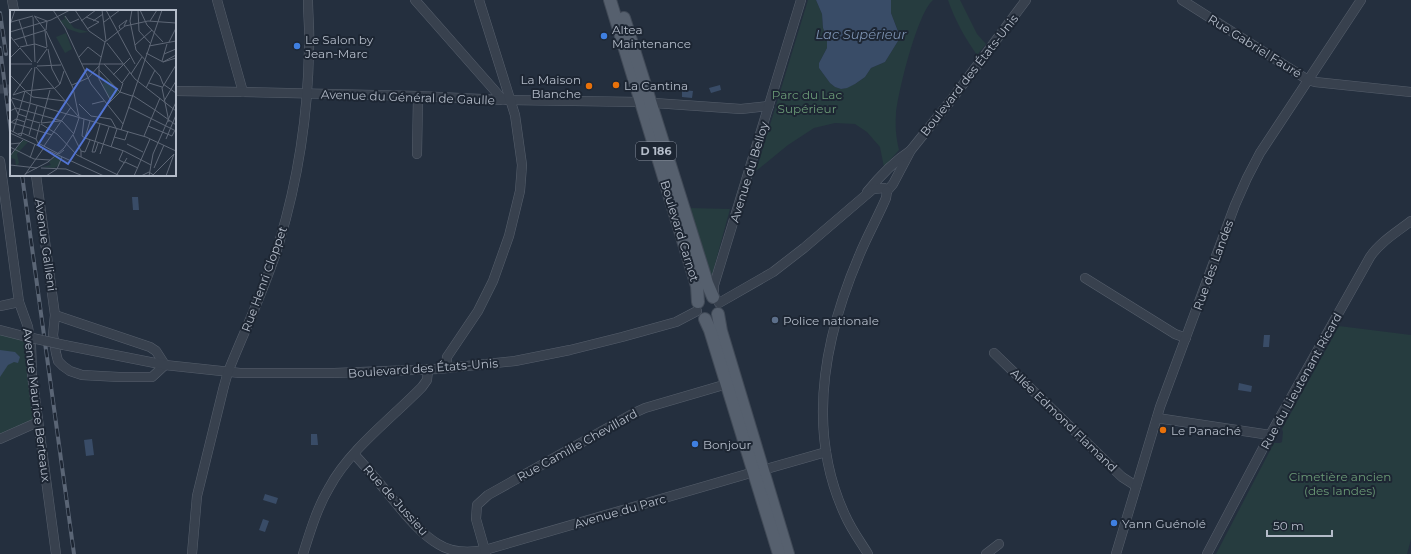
<svg xmlns="http://www.w3.org/2000/svg" width="1411" height="554" viewBox="0 0 1411 554" font-family="Montserrat,sans-serif">
	<rect width="100%" height="100%" fill="#242f3e"/>
	<g fill="#263c3f">
		<path d="M808,0H816L822,14L823,28L827,37V48L819,63V68L830,83L835,87L841,89L845,88L855,84L865,77L871,68L885,62L898,41L899,33L891,13V0H933C917,14 898,92 896,114C895,126 896,138 899,150L884,167L880,147L867,132L855,124L835,123L814,128L788,145L756,171Z"/>
		<path d="M948,0H960L977,34L986,44L977,55C965,38 955,20 948,0Z"/>
		<polygon points="688,208 730,209 711,279"/>
		<polygon points="1339,326 1411,335 1411,539 1407,554 1216,554 1274,443 1280,443 1282,442 1283,432 1282,429"/>
		<polygon points="0,330 30,338 38,422 0,439"/>
	</g>
	<g fill="#394c67">
		<polygon points="816,0 891,0 891,13 899,34 898,41 885,62 871,68 865,77 855,84 847,88 841,89 835,87 830,83 819,68 819,63 827,48 827,37 823,28 822,14"/>
		<polygon points="720,85 721,90 711,93 709,88"/>
		<polygon points="682,90 693,91 692,98 682,97"/>
		<polygon points="132,197 138,197 139,210 133,210"/>
		<polygon points="1264,335 1270,335 1269,347 1263,347"/>
		<polygon points="0,350 15,352 20,357 18,363 14,362 8,365 0,377"/>
		<polygon points="1239,383 1252,386 1251,392 1238,390"/>
		<polygon points="311,434 317,434 318,445 311,445"/>
		<polygon points="92,439 94,455 86,456 84,440"/>
		<polygon points="265,494 278,498 276,504 263,500"/>
		<polygon points="263,519 269,521 265,532 259,530"/>
	</g>
	<g fill="none" stroke-linecap="round" stroke-linejoin="round">
		<polyline stroke="#3a4453" stroke-width="9" stroke-dasharray="9 4.5" stroke-linecap="butt" points="0,89 11,89"/>
		<g stroke="#565f6c" stroke-width="10">
			<g id="minor">
				<polyline points="12,0 14,11"/>
				<polyline points="217,0 243,92"/>
				<polyline points="415,0 503,100"/>
				<polyline points="1182,0 1308,80 1315,82 1411,92"/>
				<polyline points="175,91 243,92 418,96 503,100 640,102 741,109 769,106"/>
				<polyline points="417,154 418,96"/>
				<polyline points="0,161 19,302 28,327 31,345 32,375 56,554"/>
				<polyline points="36,175 55,315 53,335 56,353 58,361 63,366 70,371 82,375 119,377 152,377 165,365 156,351 150,347 55,315"/>
				<polyline points="887,191 893,184 911,150 952,99 1026,0"/>
				<path d="M867,192C880,176 893,162 910,151"/>
				<polyline points="1085,278 1175,334 1186,338"/>
				<polyline points="714,296 714,285 801,0"/>
				<polyline points="719,303 773,272 804,248 873,189 884,188 887,191"/>
				<polyline points="0,306 19,302"/>
				<polyline points="0,330 23,336"/>
				<polyline points="64,345 165,365 240,373 334,373 438,369 515,361 570,350 622,337 676,322 697,311"/>
				<polyline points="994,353 1122,477 1136,486"/>
				<polyline points="446,368 447,357 478,311 493,281 509,236 520,191 522,165 515,115 479,0"/>
				<polyline points="1157,418 1270,435"/>
				<polyline points="0,439 38,422"/>
				<path d="M354,454C370,471 385,490 400,508C411,521 423,535 438,544C452,553 469,553 485,550L754,472"/>
				<polyline points="763,470 826,452"/>
				<path d="M192,554L197,496L224,386L228,372C245,329 266,287 279,243C298,180 308,114 309,49C310,32 308,16 308,0"/>
				<path d="M303,554C310,532 317,508 329,488C349,450 392,418 422,387L427,380L428,370"/>
				<polyline points="486,554 476,519 477,505 488,495 634,413 645,408 727,384"/>
				<path d="M868,554C860,541 851,529 845,515C806,431 824,338 859,256C867,236 878,217 886,198L887,191"/>
				<polyline points="986,554 999,544"/>
				<polyline points="1116,554 1160,407 1235,205 1247,178 1260,153 1361,0"/>
				<path d="M1207,554L1270,435L1370,257C1380,242 1397,232 1411,221"/>
			</g>
		</g>
		<g stroke="#414a57" stroke-width="14">
			<g id="major">
				<polyline points="610,0 697,286 698,302"/>
				<polyline points="624,18 707,283 713,297"/>
				<polyline points="718,314 721,331 788,554"/>
				<polyline points="705,319 710,330 779,554"/>
			</g>
		</g>
		<use href="#minor" stroke="#38414e" stroke-width="9"/>
		<use href="#major" stroke="#56606e" stroke-width="12"/>
		<g stroke="#5a6575" stroke-width="4">
			<g id="rail">
				<polyline points="0,13 6,54"/>
				<polyline points="0,48 11,132"/>
				<polyline points="22,175 74,554"/>
			</g>
		</g>
		<use href="#rail" stroke="#1d2633" stroke-width="2.5" stroke-dasharray="8" stroke-linecap="butt"/>
		<g stroke="#565f6c" stroke-width="10" stroke-linecap="butt">
			<polyline id="minor-bridge" points="23,336 64,345"/>
		</g>
		<use href="#minor-bridge" stroke="#38414e" stroke-width="9"/>
	</g>
	<g fill="#3f7fe0" stroke="#1d2633" stroke-width="1.5">
		<circle cx="604" cy="36" r="4"/>
		<circle cx="297" cy="46" r="4"/>
		<circle cx="695" cy="444" r="4"/>
		<circle cx="1114" cy="523" r="4"/>
	</g>
	<g fill="#e8710a" stroke="#1d2633" stroke-width="1.5">
		<circle cx="616" cy="85" r="4"/>
		<circle cx="589" cy="86" r="4"/>
		<circle cx="1163" cy="430" r="4"/>
	</g>
	<circle fill="#5c6f8a" stroke="#1d2633" stroke-width="1.5" cx="775" cy="320" r="4"/>
	<g text-anchor="middle" dominant-baseline="central" stroke-width="4" stroke-linejoin="round" paint-order="stroke">
		<rect fill="#1d2633" stroke="#878f9c" stroke-width="1" x="636" y="142" width="40" height="18" rx="3"/>
		<g font-size="11" font-weight="bold" fill="#b4bcc9">
			<text x="656" y="151">D 186</text>
		</g>
		<g font-size="12" fill="#b4bcc9" stroke="#1d2633" text-anchor="start">
			<text x="612" y="29">Altea<tspan x="612" dy="14">Maintenance</tspan></text>
			<text x="305" y="39">Le Salon by<tspan x="305" dy="14">Jean-Marc</tspan></text>
			<text x="581" y="79" text-anchor="end">La Maison<tspan x="581" dy="14">Blanche</tspan></text>
			<text x="624" y="85">La Cantina</text>
			<text x="783" y="320">Police nationale</text>
			<text x="1171" y="430">Le Panaché</text>
			<text x="703" y="444">Bonjour</text>
			<text x="1122" y="523">Yann Guénolé</text>
		</g>
		<g font-size="12" fill="#b4bcc9" stroke="#1d2633">
			<text transform="translate(1255 46) rotate(32)">Rue Gabriel Fauré</text>
			<text transform="translate(969 75) rotate(-52)">Boulevard des États-Unis</text>
			<text transform="translate(408 97) rotate(2)">Avenue du Général de Gaulle</text>
			<text transform="translate(749 172) rotate(-73)">Avenue du Belloy</text>
			<text transform="translate(680 231) rotate(73)">Boulevard Carnot</text>
			<text transform="translate(46 245) rotate(82)">Avenue Gallieni</text>
			<text transform="translate(1213 265) rotate(-70)">Rue des Landes</text>
			<text transform="translate(264 279) rotate(-70)">Rue Henri Cloppet</text>
			<text transform="translate(423 368) rotate(-4)">Boulevard des États-Unis</text>
			<text transform="translate(1301 381) rotate(-61)">Rue du Lieutenant Ricard</text>
			<text transform="translate(37 405) rotate(83)">Avenue Maurice Berteaux</text>
			<text transform="translate(1064 420) rotate(44)">Allée Edmond Flamand</text>
			<text transform="translate(577 445) rotate(-29)">Rue Camille Chevillard</text>
			<text transform="translate(396 500) rotate(48)">Rue de Jussieu</text>
			<text transform="translate(620 511) rotate(-16)">Avenue du Parc</text>
		</g>
		<g font-size="12" fill="#6b9a76" stroke="#1d2633">
			<text x="807" y="94">Parc du Lac<tspan x="807" dy="14">Supérieur</tspan></text>
			<text x="1340" y="476">Cimetière ancien<tspan x="1340" dy="14">(des landes)</tspan></text>
		</g>
		<g font-size="13" font-style="italic" fill="#7c92b1" stroke="#1d2633">
			<text x="861" y="34">Lac Supérieur</text>
		</g>
	</g>
	<g transform="translate(10 10)">
		<rect width="166" height="166" fill="#242f3e"/>
		<path d="M53,4L64,18L79,22L70,23L58,19L50,11L55,9ZM56,23L62,39L55,43L46,27ZM98,68L109,82L101,90L92,75ZM13,130L18,132L7,144L9,153L6,156L5,149L0,148V146ZM47,145L52,147L50,155L44,158L32,157L41,155L39,152Z" fill="#263c3f"/>
		<path fill="none" stroke="#5e6776" stroke-width="1" d="M43,0L55,18L81,74L113,114M65,0L79,21L95,32M92,0L96,31M96,0L125,54M122,0L120,11L126,40L150,66L153,74M128,0L129,21L140,33M130,0L137,15L153,32M24,6L37,11L36,20M55,6L60,13L69,9M23,7L25,52M25,7L35,20M76,7L89,12L77,19M9,10L17,35M71,11L86,0M83,11L93,4M140,11L147,0M1,12L23,6M94,12L110,0M0,15L5,0M110,19L109,16L117,10L114,16M35,21L37,37M36,21L63,78L69,107M0,22L41,10L60,0M0,26L9,37M4,30L36,20M159,32L166,18M97,33L125,69L166,101M125,35L142,20M139,36L166,31M10,37L25,34L37,38M10,38L22,52M38,39L42,59L50,74M136,43L153,52L166,48M154,44L166,39M69,47L78,37L91,47M0,48L10,38M152,51L157,34M153,52L166,45M27,53L37,39M0,54H22M72,54H113M94,54L112,73L120,62M27,56L51,55M26,57L44,78M89,60L110,82M121,64L132,47M0,65L15,80M103,65L120,48M139,73L152,77M153,74L166,83M62,75L78,68L89,56M44,78L68,106M45,78L50,74L54,61M136,78L145,60M15,81L23,87L55,91M15,81L44,78M110,82L122,86M3,85L22,58M3,85L15,81M122,85L145,100M2,88L136,127L166,141M1,89L8,104L17,107M101,91L89,69V56L95,32L115,16L138,11L166,13M154,91L166,71M20,93L25,57M69,94L81,106L101,109L106,118M82,94L94,91M97,95L110,82L113,73M118,97L164,120M145,100L166,115M0,101L6,98L52,111L64,124M16,109L30,113M74,109L72,126L75,128M0,112L42,125M159,112L152,78L166,55M0,113L6,109L15,112M31,113L40,80M31,113L50,111M31,114L47,124L67,145L110,166M138,116L162,126L166,118M0,120L11,126L20,94M111,120L152,0M3,122L15,81M0,123L94,166M8,124L12,123L26,129L28,133L49,144L54,140M19,125L27,96M63,125L71,141V147M134,126L150,88M104,127L115,130L118,121M75,128L114,141L141,155M75,128L80,111M26,129L30,114M156,129L166,105M88,133L85,142H82L90,114M0,134L10,133L13,130M117,134L133,142M34,136L61,97M0,137L24,149L40,150M101,137L107,119M71,141L75,142L80,130M113,141L109,150L115,153M90,144L99,117M0,146L10,133M20,148L25,134M115,152L128,158M0,155L27,158M31,158L56,159L73,166M144,158L154,135M15,164L38,152L54,138L64,123L69,108M14,166L33,139M36,166L47,159L52,147M106,166L117,148M124,166L140,129M131,166L139,162L145,166M139,166L143,144L166,92M142,166L164,144M156,166L164,144"/>
		<path fill="#5274d3" fill-opacity="0.15" stroke="#5274d3" stroke-width="2" d="M77,59L107,79L58,154L28,135Z"/>
		<rect width="166" height="166" fill="none" stroke="#b4bcc9" stroke-width="2"/>
	</g>
	<path d="M1267 530v6h65v-6" fill="none" stroke="#b4bcc9" stroke-width="2"/>
	<text x="1273" y="530" font-size="12" fill="#b4bcc9" stroke="#1d2633" stroke-width="3" paint-order="stroke">50 m</text>
</svg>
